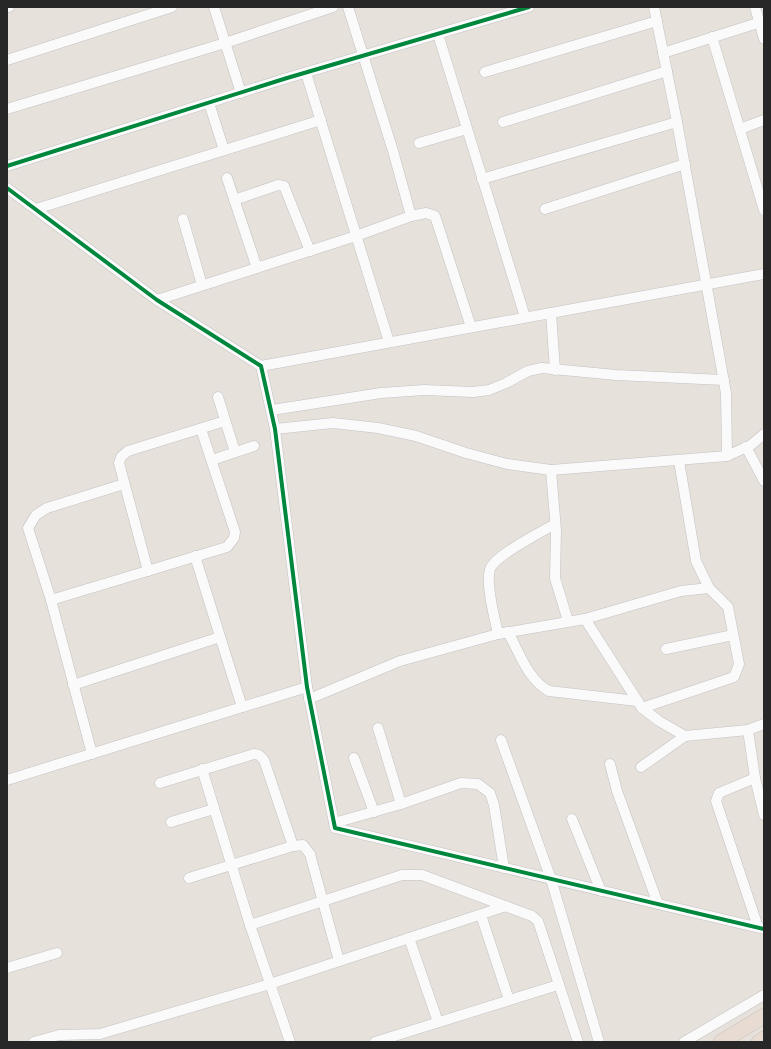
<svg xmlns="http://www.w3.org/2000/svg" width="771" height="1049" viewBox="0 0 771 1049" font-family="'Titillium Web',sans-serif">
	<rect width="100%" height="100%" fill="#e7e1db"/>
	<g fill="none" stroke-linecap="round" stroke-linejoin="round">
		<g stroke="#c3c1c2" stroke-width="11">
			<g id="minor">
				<polyline points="7,7 9,7"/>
				<polyline points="214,7 241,93"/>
				<polyline points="654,7 677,122 726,393 727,456"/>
				<polyline points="755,7 764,39"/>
				<polyline points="438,34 525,317"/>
				<polyline points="712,37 764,210"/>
				<polyline points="663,53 764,21"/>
				<polyline points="7,60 172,7"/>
				<polyline points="485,72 657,21"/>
				<polyline points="306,73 389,342"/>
				<polyline points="209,103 224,150"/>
				<polyline points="7,109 225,43 333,7"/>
				<polyline points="503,122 667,71"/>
				<polyline points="740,129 764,120"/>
				<polyline points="419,143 467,129"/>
				<polyline points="7,166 287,78 529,7"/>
				<polyline points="227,178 257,268"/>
				<polyline points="482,179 677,122"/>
				<polyline points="7,188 157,300 261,366 275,429 307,687 335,828 764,929"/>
				<polyline points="234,200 278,185 284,186 310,251"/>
				<polyline points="36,209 321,120"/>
				<polyline points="545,209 685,164"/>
				<polyline points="411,216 426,213 435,216 471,327"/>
				<polyline points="183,219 202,285"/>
				<polyline points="157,300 356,236 411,216 393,151 348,7"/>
				<polyline points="551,313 555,370"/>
				<polyline points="261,366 764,274"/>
				<polyline points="218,397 235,452"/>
				<polyline points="272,410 381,393 424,390 473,392 489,390 506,383 528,371 542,368 616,375 724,380"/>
				<polyline points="275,429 333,423 378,428 416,436 466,453 507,464 551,470 727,456 751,445 764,434"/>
				<polyline points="746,447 764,481"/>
				<polyline points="212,460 254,446"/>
				<polyline points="551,470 556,530 555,578 568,621"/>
				<polyline points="195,556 242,707"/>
				<polyline points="148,571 119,463 121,457 128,451 225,421"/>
				<polyline points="51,600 227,547 234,538 235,532 201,429"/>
				<polyline points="585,619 642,708 659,721 685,736 748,730 764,724"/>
				<path d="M508,632C519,652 528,680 549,691L637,701"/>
				<path d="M498,634C495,619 484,580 491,567C498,554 541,532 555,524"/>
				<polyline points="666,649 733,635"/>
				<polyline points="73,685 220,637"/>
				<polyline points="309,699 400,661 498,634 585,619 681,591 709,588"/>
				<polyline points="642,708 734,677 739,664 728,607 709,588 696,561 679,461"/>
				<polyline points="378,728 401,804"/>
				<polyline points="748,730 755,778 764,815"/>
				<polyline points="501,740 551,879 599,1042"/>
				<polyline points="92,754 51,600 28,528 36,515 47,508 124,484"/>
				<polyline points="354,758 374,812"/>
				<polyline points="610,764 617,791 658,904"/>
				<polyline points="641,767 685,736"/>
				<polyline points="202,769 250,925 290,1042"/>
				<polyline points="755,778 719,793 716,801 758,927"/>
				<polyline points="7,780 307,687"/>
				<polyline points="160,783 254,754 259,755 264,760 293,846 303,845 310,854 339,961"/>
				<polyline points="572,819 601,891"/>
				<polyline points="171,822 214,809"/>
				<polyline points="334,823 401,804 461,783 478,784 490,793 494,805 504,868"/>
				<polyline points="189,878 293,846"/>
				<polyline points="481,915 509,1000"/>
				<polyline points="250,925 402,875 422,875 532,916 538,921 578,1042"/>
				<polyline points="409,938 438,1022"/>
				<polyline points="7,968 57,953"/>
				<polyline points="34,1042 59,1035 100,1034 270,984 506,906"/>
				<polyline points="375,1042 558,985"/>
				<polyline points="684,1042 764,995"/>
			</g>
		</g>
		<g stroke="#bfbdbb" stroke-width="16">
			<g id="highway">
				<polyline points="721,1042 764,1016"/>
				<polyline points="759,1042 764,1039"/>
			</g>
		</g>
		<use href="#minor" stroke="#fbfafa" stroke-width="10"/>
		<use href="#highway" stroke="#e8dbd1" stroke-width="15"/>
		<g stroke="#fff" stroke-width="6">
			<g id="cycleway">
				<polyline points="7,166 287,78 529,7"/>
				<polyline points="7,188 157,300 261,366 275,429 307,687 335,828 764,929"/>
			</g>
		</g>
		<use href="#cycleway" stroke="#00873e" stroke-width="4"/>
	</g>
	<rect width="771" height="1049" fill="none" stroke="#272727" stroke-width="16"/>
</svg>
